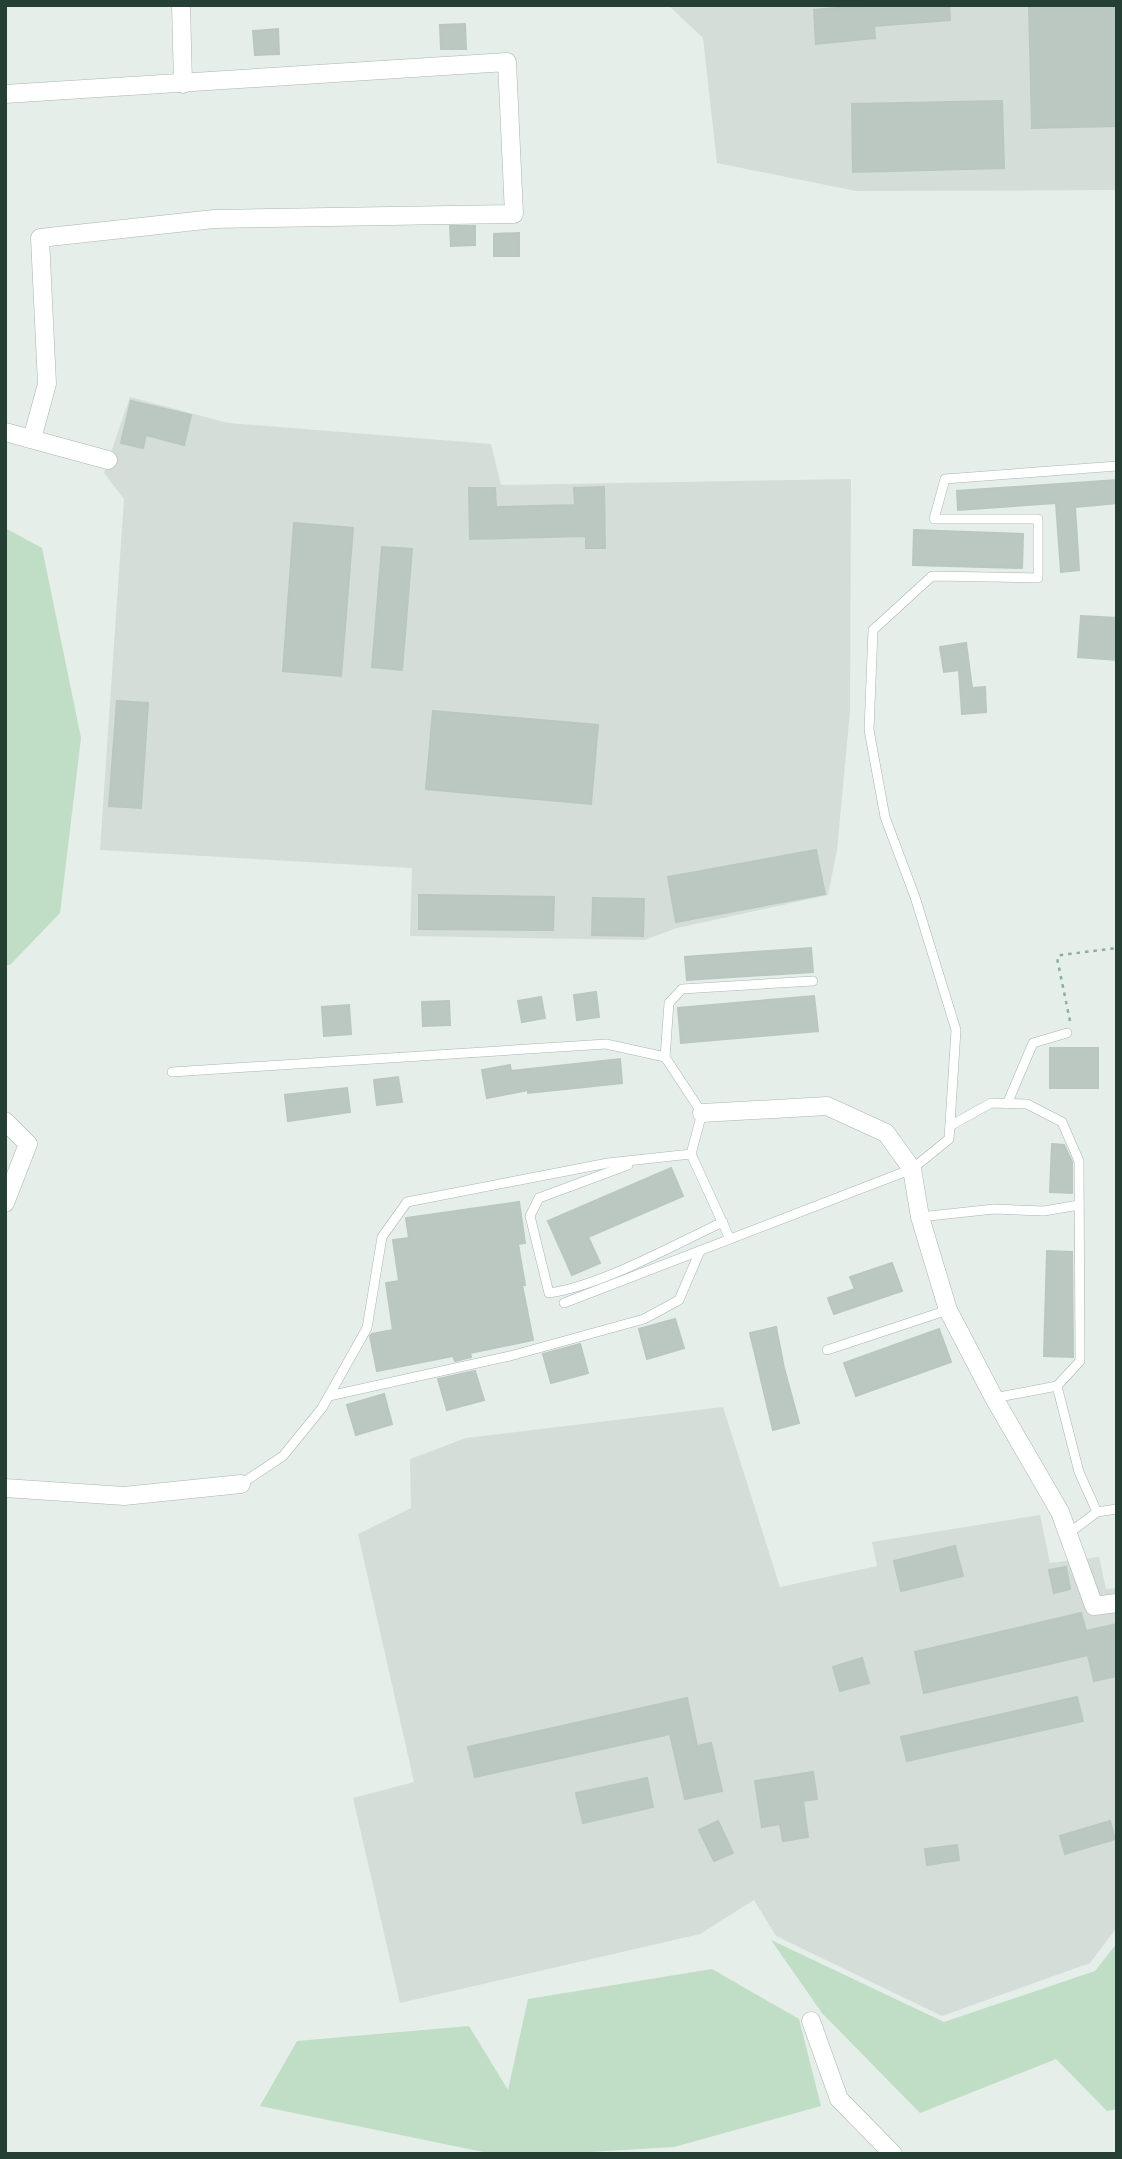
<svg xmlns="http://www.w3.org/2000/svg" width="1122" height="2159" viewBox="0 0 1122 2159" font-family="Ubuntu,sans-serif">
	<rect width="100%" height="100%" fill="#e5eee9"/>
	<g fill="#d4ddd8">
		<polygon points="668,5 1117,5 1117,190 856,191 717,163 703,38"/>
		<polygon points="130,397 228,423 491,444 501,485 851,479 850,711 837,850 828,895 677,928 644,940 410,936 412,868 100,850 124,499 104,473"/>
		<polygon points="723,1407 780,1587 877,1566 872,1542 1040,1515 1050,1563 1099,1557 1106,1589 1117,1588 1117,1927 1090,1963 942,2016 776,1936 754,1900 700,1934 400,2003 353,1798 414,1782 358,1534 411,1508 410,1459 466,1438"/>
	</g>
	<g fill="#c0ddc5">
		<polygon points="5,528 42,548 81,738 60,913 10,965 5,965"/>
		<polygon points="771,1940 944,2022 1095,1971 1117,1943 1117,2109 1107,2111 1056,2059 920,2113 822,2013"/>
		<polygon points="712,1969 799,2019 821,2106 674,2147 555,2154 493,2154 260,2106 297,2041 469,2026 508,2090 528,1999"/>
	</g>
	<g fill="#bbc8c2" stroke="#b8c7bf" stroke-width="2">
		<polygon points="871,5 949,5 950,20 874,26 875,38 816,44 814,10"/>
		<polygon points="1029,5 1117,5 1117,126 1032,128"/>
		<polygon points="465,24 466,49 441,49 440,25"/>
		<polygon points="278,29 279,54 255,55 253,31"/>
		<polygon points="1002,101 1004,168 853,172 852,104"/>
		<polygon points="450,226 475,226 475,245 451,246"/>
		<polygon points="519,233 519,256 494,256 494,234"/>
		<polygon points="131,401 191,415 184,445 146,435 143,448 121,443"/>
		<polygon points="1117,480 1117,503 1075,507 1079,570 1061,572 1056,503 958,510 957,491"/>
		<polygon points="604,487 605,548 586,548 586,536 470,539 469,488 495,488 496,507 575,505 574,488"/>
		<polygon points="294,523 353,528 341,676 283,671"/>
		<polygon points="914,530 1023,534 1022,568 913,565"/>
		<polygon points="382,547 412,549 402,670 372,667"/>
		<polygon points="1081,616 1117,618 1117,660 1078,657"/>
		<polygon points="966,643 972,688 985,687 986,712 962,714 959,670 944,672 940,647"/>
		<polygon points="117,701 148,703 141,808 109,806"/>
		<polygon points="433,711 598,725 591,804 426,789"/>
		<polygon points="816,850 825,894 676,922 668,877"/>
		<polygon points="419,895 554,897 553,930 419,929"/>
		<polygon points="593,898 644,899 643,936 592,935"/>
		<polygon points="811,948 813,972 687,980 685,957"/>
		<polygon points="596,992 599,1017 577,1020 574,995"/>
		<polygon points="814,996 818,1031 681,1043 678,1008"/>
		<polygon points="541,997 545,1018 522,1022 518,1001"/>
		<polygon points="449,1001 450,1025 423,1026 422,1002"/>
		<polygon points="349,1005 351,1034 324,1036 322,1007"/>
		<rect x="1050" y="1048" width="48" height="40"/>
		<polygon points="620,1059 622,1083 528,1093 528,1090 487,1098 482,1070 510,1065 511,1071"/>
		<polygon points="398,1077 402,1102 377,1105 374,1080"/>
		<polygon points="347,1088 350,1112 288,1121 285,1095"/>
		<polygon points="1052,1144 1064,1145 1072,1162 1072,1193 1050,1192"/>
		<polygon points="671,1168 683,1196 588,1237 600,1263 572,1275 548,1221"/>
		<polygon points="519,1202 525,1243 518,1244 525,1285 522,1285 533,1340 470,1353 471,1357 455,1361 453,1356 377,1371 370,1336 372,1334 393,1330 386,1283 399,1281 393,1240 409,1238 406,1218"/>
		<polygon points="1047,1251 1072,1252 1073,1357 1044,1356"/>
		<polygon points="892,1263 902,1291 834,1314 828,1298 855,1289 850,1277"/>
		<polygon points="675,1319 684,1348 647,1359 639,1329"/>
		<polygon points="776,1327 784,1368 799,1423 773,1430 750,1333"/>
		<polygon points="939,1329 951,1362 856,1396 844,1363"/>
		<polygon points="580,1344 588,1373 551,1383 543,1354"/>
		<polygon points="475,1371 484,1400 447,1410 438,1379"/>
		<polygon points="384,1394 392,1424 356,1435 347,1405"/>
		<polygon points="955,1546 963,1576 901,1591 894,1561"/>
		<polygon points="1066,1567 1070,1589 1054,1593 1049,1570"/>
		<polygon points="1081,1613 1086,1631 1117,1624 1117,1676 1094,1681 1088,1655 924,1693 915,1652"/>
		<polygon points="862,1658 869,1683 840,1691 833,1667"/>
		<polygon points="1077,1697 1083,1721 907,1761 901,1737"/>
		<polygon points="687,1698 697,1746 711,1743 722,1791 685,1799 670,1734 475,1777 468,1747"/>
		<polygon points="813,1772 817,1799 803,1801 808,1837 783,1841 780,1824 762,1827 755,1781"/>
		<polygon points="647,1778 653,1807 583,1823 576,1793"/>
		<polygon points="718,1821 733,1853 714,1861 699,1830"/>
		<polygon points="1110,1821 1115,1839 1065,1854 1060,1836"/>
		<polygon points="957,1845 959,1860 927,1865 925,1849"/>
	</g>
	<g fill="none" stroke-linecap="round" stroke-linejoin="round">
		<g stroke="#a8b6af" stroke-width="10">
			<g id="service">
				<polyline points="665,1057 669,1003 682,989 813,981"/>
				<polyline points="172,1072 606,1044 665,1057 702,1113 691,1154"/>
				<polyline points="1007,1104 1033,1043 1067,1033"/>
				<polyline points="950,1126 991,1103 1027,1104 1062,1122 1079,1161 1080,1361 1057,1386 1079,1472 1097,1512 1068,1534"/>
				<path d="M628,1165L539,1198L530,1216L549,1293C601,1286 673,1245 723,1222"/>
				<polyline points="920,1217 994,1209 1044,1211 1079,1205"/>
				<polyline points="564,1303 912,1169 949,1139 956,1030 915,897 885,817 869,730 873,630 932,576 1038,578 1038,519 934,519 945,479 1117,466"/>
				<polyline points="827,1350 948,1310"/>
				<polyline points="329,1396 510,1356 644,1319 679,1300 700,1251"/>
				<polyline points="994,1398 1057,1386"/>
				<polyline points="241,1484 283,1456 322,1408 367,1328 382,1237 407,1202 608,1163 691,1154 730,1239"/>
				<polyline points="1097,1512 1117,1509"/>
			</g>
		</g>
		<g stroke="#a8b6af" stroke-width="19">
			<g id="minor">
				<polyline points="181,5 183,84"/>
				<polyline points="5,94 507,62 514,214 214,219 40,238 47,384 32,439"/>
				<polyline points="5,432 108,460"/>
				<polyline points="702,1113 827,1106 886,1133 912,1169 920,1217 948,1310 994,1398 1060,1512 1094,1606 1117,1603"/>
				<polyline points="5,1121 28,1144 5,1203"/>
				<polyline points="5,1488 124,1496 241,1484"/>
				<polyline points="811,2021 839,2099 893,2154"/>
			</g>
		</g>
		<polyline stroke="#88af9f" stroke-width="2.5" stroke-dasharray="3.5 5" stroke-linecap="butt" points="1070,1021 1057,958 1061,955 1117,948"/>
		<use href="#service" stroke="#fff" stroke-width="9"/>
		<use href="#minor" stroke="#fff" stroke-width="18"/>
	</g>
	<rect width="1122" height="2159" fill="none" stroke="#253f35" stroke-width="14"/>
</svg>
